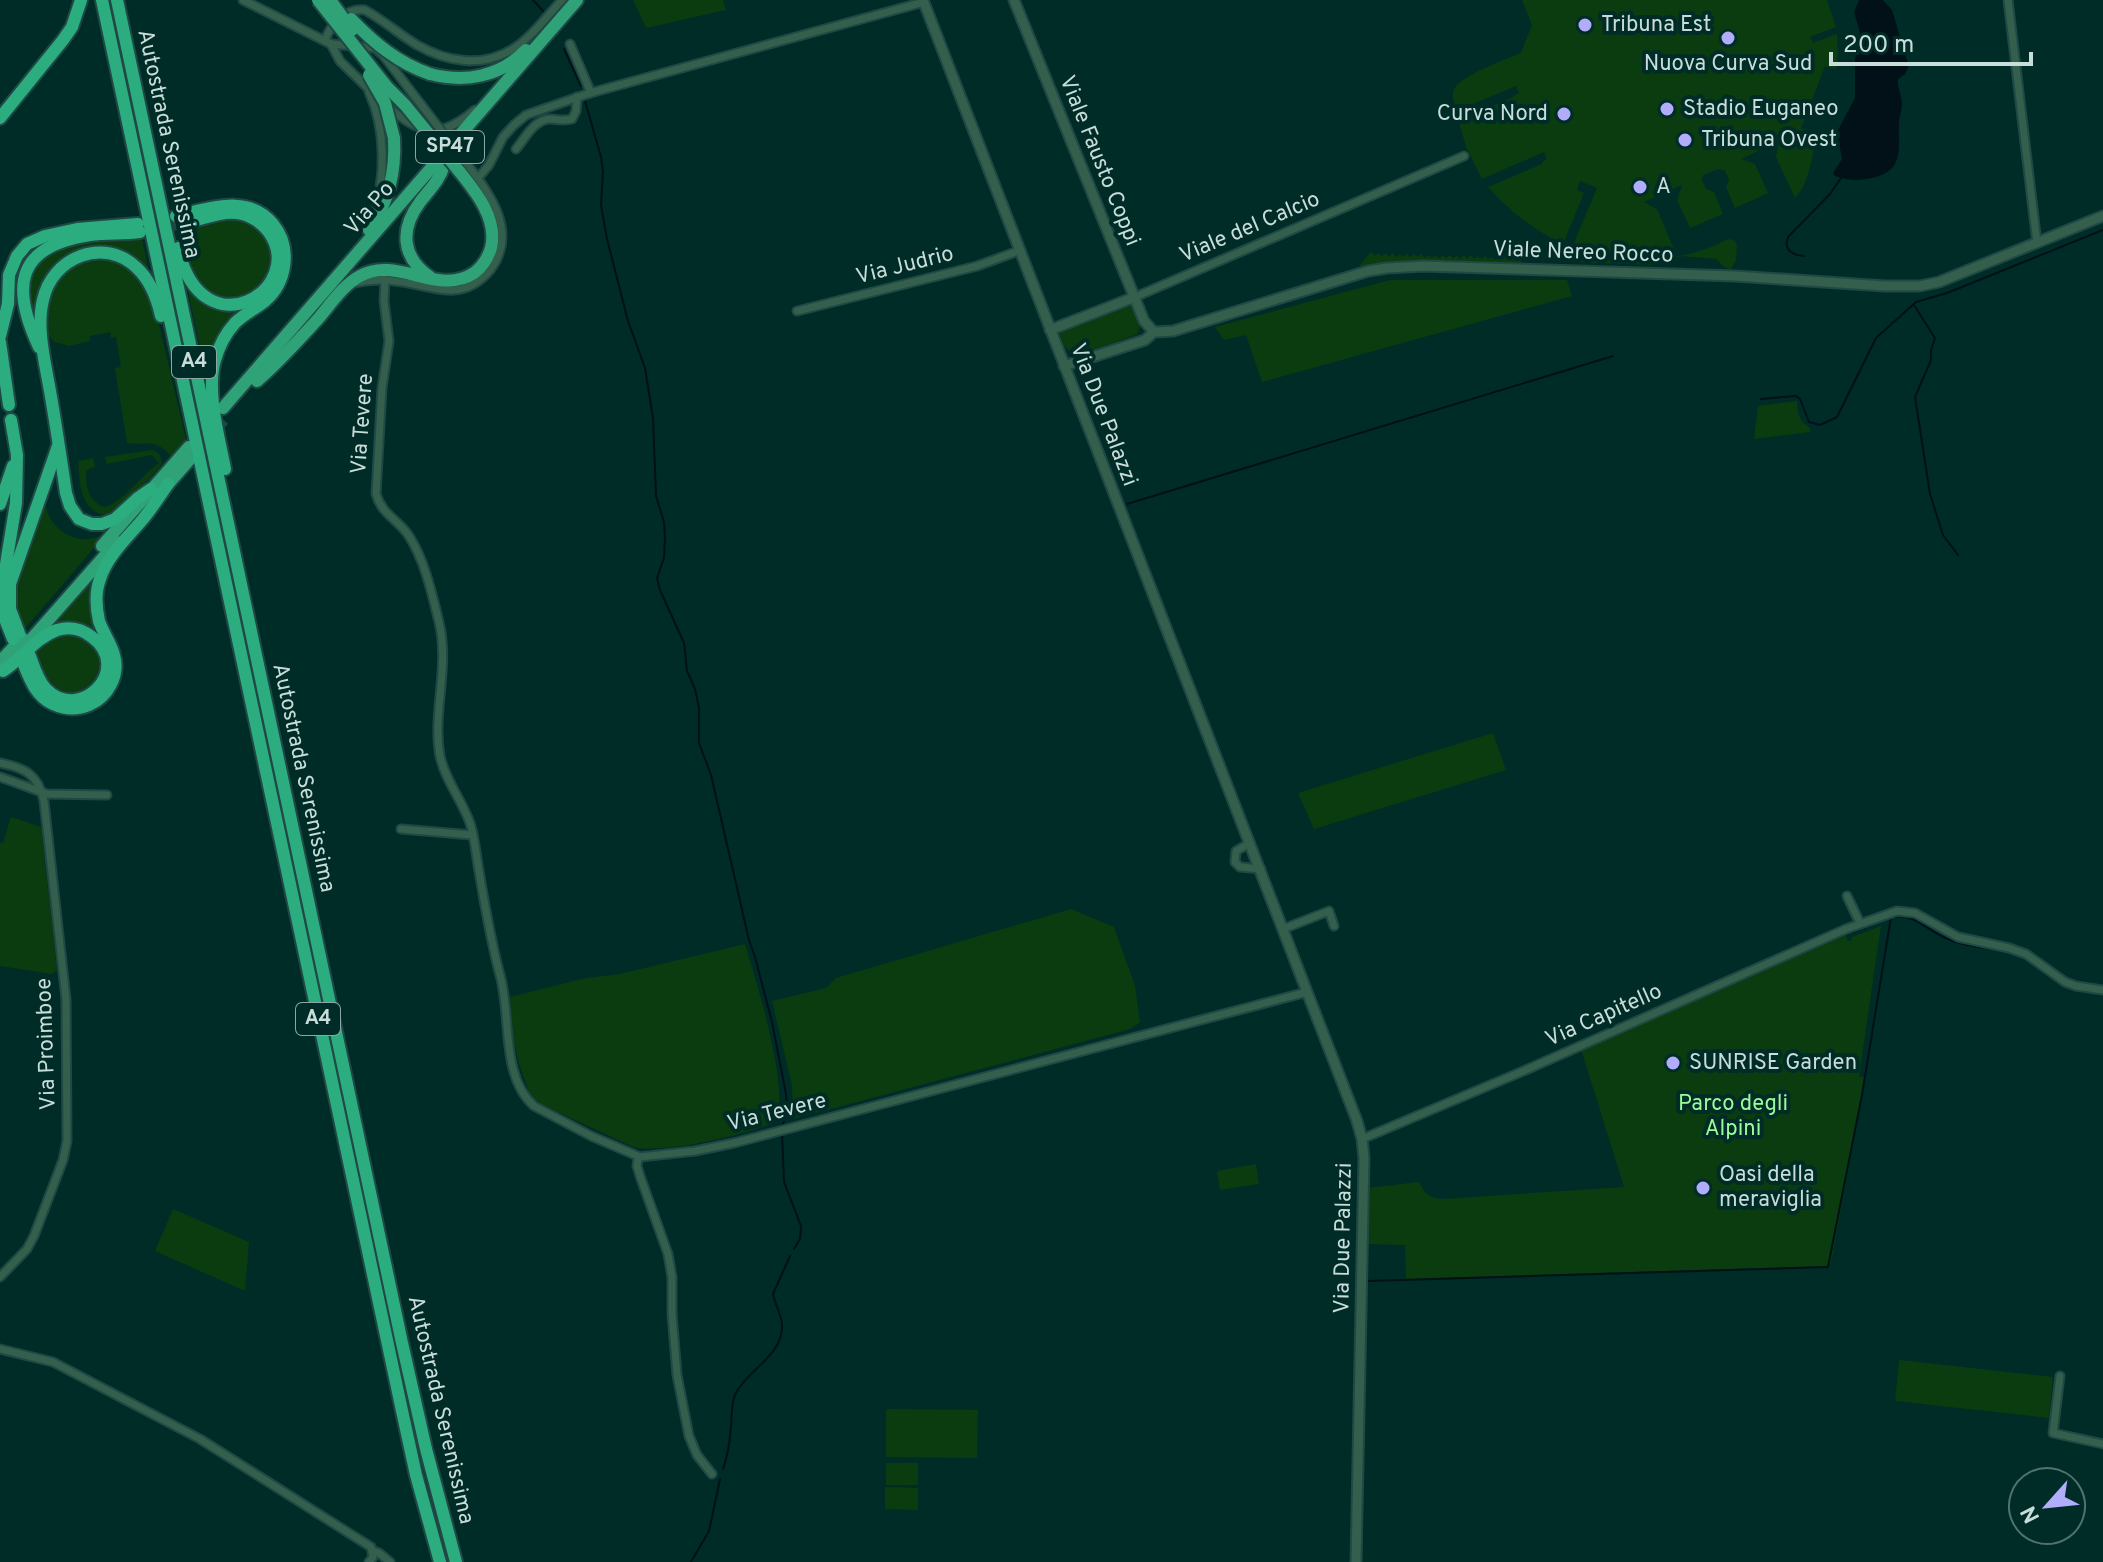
<svg xmlns="http://www.w3.org/2000/svg" width="2103" height="1562" viewBox="0 0 2103 1562" font-family="Overpass,sans-serif">
	<rect width="100%" height="100%" fill="#002c28"/>
	<g fill="#0a3c0f">
		<polygon points="633,0 723,0 726,10 646,28"/>
		<path d="M1522,0H1827L1836,27L1810,37L1813,43L1837,34L1838,54L1836,69L1825,66L1801,128L1818,134C1812,153 1810,183 1795,198L1776,157L1779,141L1741,159L1755,164L1768,193L1735,208L1726,187L1729,180L1725,171L1718,169L1703,175L1702,180L1706,189L1714,192L1723,214L1690,228L1677,200L1682,185L1644,202L1657,209L1674,249C1640,253 1606,257 1573,245L1597,188L1580,181L1577,190L1584,193L1563,244C1533,229 1510,212 1488,187L1542,164V162L1547,159L1544,152L1482,179L1467,149L1458,120L1511,98L1519,93L1516,86L1456,111C1455,106 1452,97 1453,92C1455,77 1507,59 1521,53L1532,25Z"/>
		<path d="M233,216C239,218 246,219 251,222C271,235 280,265 263,284C257,291 244,296 236,301L208,294L186,264L178,227Z"/>
		<path d="M141,235L150,276L132,258L70,256L38,313L31,314C28,303 26,281 30,270C42,239 113,237 141,235Z"/>
		<path d="M1728,239L1733,240L1737,244L1736,260L1731,269L1726,268L1716,259L1682,256L1651,265L1568,262L1565,259L1570,254C1617,266 1685,263 1728,239Z"/>
		<path d="M1510,248L1521,258L1522,263C1468,261 1414,257 1361,267L1360,265L1371,252L1375,256L1378,253L1382,256L1386,253L1389,257L1393,253L1396,257L1400,254L1403,257L1407,254L1410,257L1414,254L1418,257L1421,254L1425,258L1428,255L1432,258L1435,255L1439,258L1443,255L1446,258L1450,255L1453,258L1457,256L1460,259L1464,255L1467,259L1471,255L1474,259L1478,256L1481,259L1485,256L1488,259L1492,257L1495,260Z"/>
		<path d="M100,256L129,267L147,286L156,312L187,443L171,456C154,437 149,446 127,443L115,368L121,367L116,337L111,338L110,332L90,336V341L69,346L55,342L49,336L46,311L54,283L80,260Z"/>
		<polygon points="1390,280 1567,280 1572,296 1262,382 1246,335 1224,340 1215,327"/>
		<path d="M187,286C206,308 221,315 248,305L211,355L202,357Z"/>
		<path d="M1131,305C1137,313 1144,326 1136,335C1122,339 1081,357 1069,350C1062,346 1062,340 1060,334L1063,331Z"/>
		<path d="M1797,401C1798,414 1798,420 1810,428V432L1754,439L1758,406Z"/>
		<path d="M152,450C158,452 162,456 162,464C153,475 125,507 114,513C99,520 85,506 82,492C79,482 79,471 78,461L93,458L95,466L86,471C86,488 88,500 104,507C124,502 141,475 159,463L152,455L107,464L105,457Z"/>
		<path d="M44,500C50,532 76,547 105,535L22,632L15,615L13,589Z"/>
		<polygon points="103,564 96,578 107,646 96,634 42,635"/>
		<polygon points="71,632 96,643 105,666 93,689 71,697 49,688 30,652 52,637"/>
		<polygon points="1493,733 1506,770 1314,829 1298,793"/>
		<polygon points="11,817 41,827 57,970 52,974 0,966 0,843 3,843"/>
		<polygon points="1071,909 1114,927 1135,986 1140,1022 1130,1029 793,1119 792,1085 772,1001 826,988 836,978"/>
		<path d="M1881,926L1859,1076L1866,1078L1831,1262L1829,1266L1406,1279L1405,1245L1366,1244L1367,1188L1419,1182C1425,1194 1429,1197 1442,1199L1624,1187L1581,1049L1845,934L1848,941L1852,940V937Z"/>
		<path d="M745,944C755,977 793,1097 774,1123C742,1135 665,1154 633,1147L543,1105L533,1098L529,1092L519,1064L513,1038L510,997L586,978L620,974Z"/>
		<polygon points="1256,1164 1259,1184 1220,1190 1217,1171"/>
		<polygon points="173,1209 249,1242 245,1291 155,1251"/>
		<polygon points="1899,1360 2053,1377 2049,1418 1895,1401"/>
		<polygon points="886,1409 978,1410 977,1458 886,1457"/>
		<rect x="886" y="1463" width="32" height="22"/>
		<polygon points="885,1487 918,1488 918,1510 885,1509"/>
	</g>
	<path fill="#021117" d="M1859,0H1883L1892,10L1907,60L1908,68L1905,74L1898,79C1897,88 1902,95 1902,104C1902,111 1899,116 1899,123C1898,149 1905,171 1872,178C1858,181 1848,181 1835,176L1833,173L1842,159L1837,132L1855,98V59L1860,33L1854,12Z"/>
	<g fill="none" stroke-linecap="round" stroke-linejoin="round">
		<g stroke="#021117" stroke-width="2">
			<polyline points="533,0 543,11"/>
			<polyline points="564,49 581,86"/>
			<polyline points="585,101 601,157 603,172 601,205 607,239 628,321 645,368 653,418 656,496 664,522 665,538 664,558 657,578 660,590 684,643 687,671 695,689 699,708 699,743 711,775 749,940 755,957 772,1022 786,1094 787,1108 782,1128"/>
			<path d="M1804,256C1792,255 1783,250 1788,237L1830,194L1841,178"/>
			<polyline points="1914,305 1935,338 1931,350 1931,360 1915,397 1930,494 1943,535 1958,555"/>
			<polyline points="1761,399 1796,396 1800,399 1809,422 1820,425 1837,417 1876,338 1916,302 1947,293 2103,230"/>
			<polyline points="1127,504 1613,356"/>
			<path d="M1891,917C1918,913 1927,932 1950,940C1968,947 1989,948 2008,952"/>
			<polyline points="1853,932 1882,920"/>
			<polyline points="782,1134 784,1182 801,1226 800,1239 794,1249"/>
			<polyline points="1368,1281 1828,1267 1862,1095 1891,917"/>
			<path d="M723,1469C728,1455 730,1441 731,1426C732,1417 731,1404 735,1395C747,1369 784,1356 782,1324C781,1313 775,1305 773,1294L790,1256"/>
			<polyline points="691,1562 709,1531 720,1479"/>
		</g>
		<polyline stroke="#1e4743" stroke-width="12" stroke-dasharray="12 6" stroke-linecap="butt" points="192,456 225,418"/>
		<polyline stroke="#1e4743" stroke-width="12" stroke-dasharray="12 6" stroke-linecap="butt" points="155,229 178,224"/>
		<g stroke="#204844" stroke-width="11">
			<g id="minor">
				<polyline points="243,0 331,44 375,48 383,55 403,81"/>
				<polyline points="2008,0 2037,243"/>
				<path d="M325,41C330,24 346,8 365,10C383,20 399,34 417,45C447,62 482,68 513,49C532,37 547,16 562,0"/>
				<polyline points="331,44 340,61 376,96"/>
				<polyline points="570,44 591,93"/>
				<path d="M369,92C386,129 386,178 373,216"/>
				<path d="M388,107C422,135 439,140 475,110"/>
				<path d="M516,149C526,137 535,118 552,119C560,120 564,121 572,119L576,111L577,97"/>
				<polyline points="478,178 489,165 503,137 514,125 526,115 590,93 924,2"/>
				<path d="M385,279L384,301L389,341L382,388L376,494C382,515 398,519 409,536C425,561 432,594 439,622C450,667 432,713 440,756C445,780 462,800 470,823C475,838 476,855 479,871C485,907 491,943 501,979C511,1018 501,1077 534,1106L591,1136L640,1157L695,1151L734,1143L1307,992"/>
				<path d="M355,283C379,277 399,281 423,286C433,288 444,291 454,290C469,289 482,280 491,269C518,232 490,193 466,163"/>
				<polyline points="1135,297 1464,156"/>
				<polyline points="797,311 977,266 1021,250"/>
				<path d="M0,763C25,768 38,774 44,801L66,999L67,1141L63,1160L34,1236L27,1249L0,1277"/>
				<polyline points="0,777 47,794 107,795"/>
				<polyline points="401,829 472,835"/>
				<polyline points="1250,843 1236,851 1235,862 1240,867 1261,869"/>
				<polyline points="1847,896 1860,923"/>
				<polyline points="1283,929 1329,911 1334,926"/>
				<polyline points="1362,1139 1521,1072 1846,929 1897,911 1915,913 1958,937 2009,948 2026,954 2065,982 2076,986 2103,990"/>
				<polyline points="638,1157 637,1166 640,1176 668,1254 672,1277 672,1314 677,1375 689,1436 697,1455 712,1474"/>
				<polyline points="0,1349 53,1362 200,1439 371,1547 373,1557 369,1562"/>
				<polyline points="2060,1376 2053,1433 2103,1444"/>
				<polyline points="373,1551 379,1553 390,1562"/>
			</g>
		</g>
		<g stroke="#204844" stroke-width="13">
			<g id="tertiary">
				<polyline points="923,0 1357,1121 1362,1139 1364,1158 1356,1562"/>
				<polyline points="1014,0 1144,321 1154,332"/>
				<polyline points="1050,330 1135,297"/>
				<polyline points="1064,366 1145,340 1154,332 1173,331 1368,271 1387,268 1424,266 1735,276 1885,286 1920,286 1939,282 2103,216"/>
			</g>
		</g>
		<g stroke="#204844" stroke-width="16">
			<g id="trunk">
				<path d="M430,74C465,83 500,77 526,50"/>
				<path d="M369,230C389,202 396,172 394,138"/>
				<path d="M430,277C401,257 400,229 420,202C429,190 440,180 444,165"/>
				<path d="M257,381C279,362 298,341 317,320C330,305 343,285 360,276C397,255 438,297 474,273C482,267 488,258 491,248C498,219 476,192 459,171"/>
				<polyline points="223,408 577,0"/>
				<polyline points="161,492 190,459"/>
				<polyline points="102,546 189,447"/>
				<polyline points="21,651 117,542"/>
				<polyline points="0,662 22,638"/>
			</g>
		</g>
		<g stroke="#204844" stroke-width="16">
			<g id="motorway">
				<polyline points="102,0 401,1406 416,1475 440,1562"/>
				<polyline points="117,0 402,1343 426,1449 456,1562"/>
				<polyline points="0,118 63,40 72,27 81,0"/>
				<path d="M176,216C209,209 247,193 273,224C292,247 287,282 265,301C255,309 244,314 235,323C226,333 219,346 215,360C206,392 219,437 225,469"/>
				<path d="M178,248C202,355 310,288 268,231C261,222 249,214 236,213C221,211 203,219 188,222"/>
				<polyline points="0,336 8,304 9,275 17,256 27,244 45,236 77,229 138,224"/>
				<polyline points="0,342 9,405"/>
				<path d="M39,347C10,285 17,246 90,235C107,233 124,234 140,232"/>
				<polyline points="11,420 17,455 16,503 1,595 3,614 13,639"/>
				<path d="M151,489L138,498L115,519L102,524H92L79,519L70,506L66,493C61,459 56,425 50,391C45,362 36,328 43,300C52,257 104,236 137,268C151,281 157,298 161,316"/>
				<polyline points="0,504 13,466"/>
				<polyline points="19,633 10,609 10,584 58,446"/>
				<path d="M22,660C29,677 35,696 53,704C64,709 77,710 89,705C108,697 120,675 114,655C111,643 103,633 99,621C96,607 95,592 100,579C107,556 128,537 143,519C152,508 160,496 168,484"/>
				<path d="M3,671C22,659 35,638 57,630C70,626 82,629 92,637C134,669 80,724 46,689C38,681 34,667 30,656"/>
			</g>
		</g>
		<use href="#minor" stroke="#335f4c" stroke-width="7"/>
		<use href="#tertiary" stroke="#335f4c" stroke-width="9"/>
		<use href="#trunk" stroke="#2fa278" stroke-width="12"/>
		<use href="#motorway" stroke="#2cad80" stroke-width="12"/>
		<g stroke="#204844" stroke-width="11" stroke-linecap="butt">
			<polyline id="minor-bridge" points="403,81 466,163"/>
		</g>
		<g stroke="#204844" stroke-width="16" stroke-linecap="butt">
			<g id="trunk-bridge">
				<polyline points="318,0 387,87 405,105 459,171"/>
				<polyline points="330,0 352,30"/>
				<path d="M351,19C374,43 398,63 430,74"/>
				<polyline points="369,75 385,103 394,138"/>
			</g>
		</g>
		<use href="#minor-bridge" stroke="#335f4c" stroke-width="7"/>
		<use href="#trunk-bridge" stroke="#2fa278" stroke-width="12"/>
	</g>
	<g fill="#b1adfa" stroke="#002c28" stroke-width="3">
		<circle cx="1585" cy="25" r="8"/>
		<circle cx="1728" cy="38" r="8"/>
		<circle cx="1667" cy="109" r="8"/>
		<circle cx="1564" cy="114" r="8"/>
		<circle cx="1685" cy="140" r="8"/>
		<circle cx="1640" cy="187" r="8"/>
		<circle cx="1673" cy="1063" r="8"/>
		<circle cx="1703" cy="1188" r="8"/>
	</g>
	<g text-anchor="middle" dominant-baseline="central" stroke-width="8" stroke-linejoin="round" paint-order="stroke">
		<g fill="#002c28" stroke="#8ca8a4" stroke-width="2">
			<rect x="416" y="131" width="68" height="32" rx="6"/>
			<rect x="172" y="346" width="44" height="32" rx="6"/>
			<rect x="296" y="1003" width="44" height="32" rx="6"/>
		</g>
		<g font-size="20" font-weight="bold" fill="#c8ddd9">
			<text x="450" y="147">SP47</text>
			<text x="194" y="362">A4</text>
			<text x="318" y="1019">A4</text>
		</g>
		<g font-size="22" fill="#c8ddd9" stroke="#002c28" text-anchor="start">
			<text x="1601" y="25">Tribuna Est</text>
			<text x="1728" y="64" text-anchor="middle">Nuova Curva Sud</text>
			<text x="1683" y="109">Stadio Euganeo</text>
			<text x="1548" y="114" text-anchor="end">Curva Nord</text>
			<text x="1701" y="140">Tribuna Ovest</text>
			<text x="1656" y="187">A</text>
			<text x="1689" y="1063">SUNRISE Garden</text>
			<text x="1719" y="1175">Oasi della<tspan x="1719" dy="25">meraviglia</tspan></text>
		</g>
		<g font-size="22" fill="#c8ddd9" stroke="#002c28">
			<text transform="translate(168 144) rotate(78)">Autostrada Serenissima</text>
			<text transform="translate(1099 161) rotate(68)">Viale Fausto Coppi</text>
			<text transform="translate(370 209) rotate(-49)">Via Po</text>
			<text transform="translate(1250 228) rotate(-23)">Viale del Calcio</text>
			<text transform="translate(1583 253) rotate(2)">Viale Nereo Rocco</text>
			<text transform="translate(905 266) rotate(-14)">Via Judrio</text>
			<text transform="translate(1103 415) rotate(69)">Via Due Palazzi</text>
			<text transform="translate(363 424) rotate(-86)">Via Tevere</text>
			<text transform="translate(303 778) rotate(78)">Autostrada Serenissima</text>
			<text transform="translate(1604 1016) rotate(-24)">Via Capitello</text>
			<text transform="translate(47 1044) rotate(-92)">Via Proimboe</text>
			<text transform="translate(777 1113) rotate(-14)">Via Tevere</text>
			<text transform="translate(1344 1238) rotate(-89)">Via Due Palazzi</text>
			<text transform="translate(440 1410) rotate(77)">Autostrada Serenissima</text>
		</g>
		<g font-size="22" fill="#9afb9a" stroke="#002c28">
			<text x="1733" y="1104">Parco degli<tspan x="1733" dy="25">Alpini</tspan></text>
		</g>
	</g>
	<g transform="translate(2047 1506) rotate(243)"><circle r="38" fill="#002c28" stroke="#50736f" stroke-width="2"/>
	<path d="M0-6L14 30L0 20L-14 30Z" fill="#b1adfa"/>
	<text y="-12" font-size="22" font-weight="bold" text-anchor="middle" fill="#c8ddd9">N</text>
	</g>
	<path d="M1831 52v12h200v-12" fill="none" stroke="#c8ddd9" stroke-width="4"/>
	<text x="1843" y="52" font-size="24" fill="#c8ddd9" stroke="#002c28" stroke-width="6" paint-order="stroke">200 m</text>
</svg>
